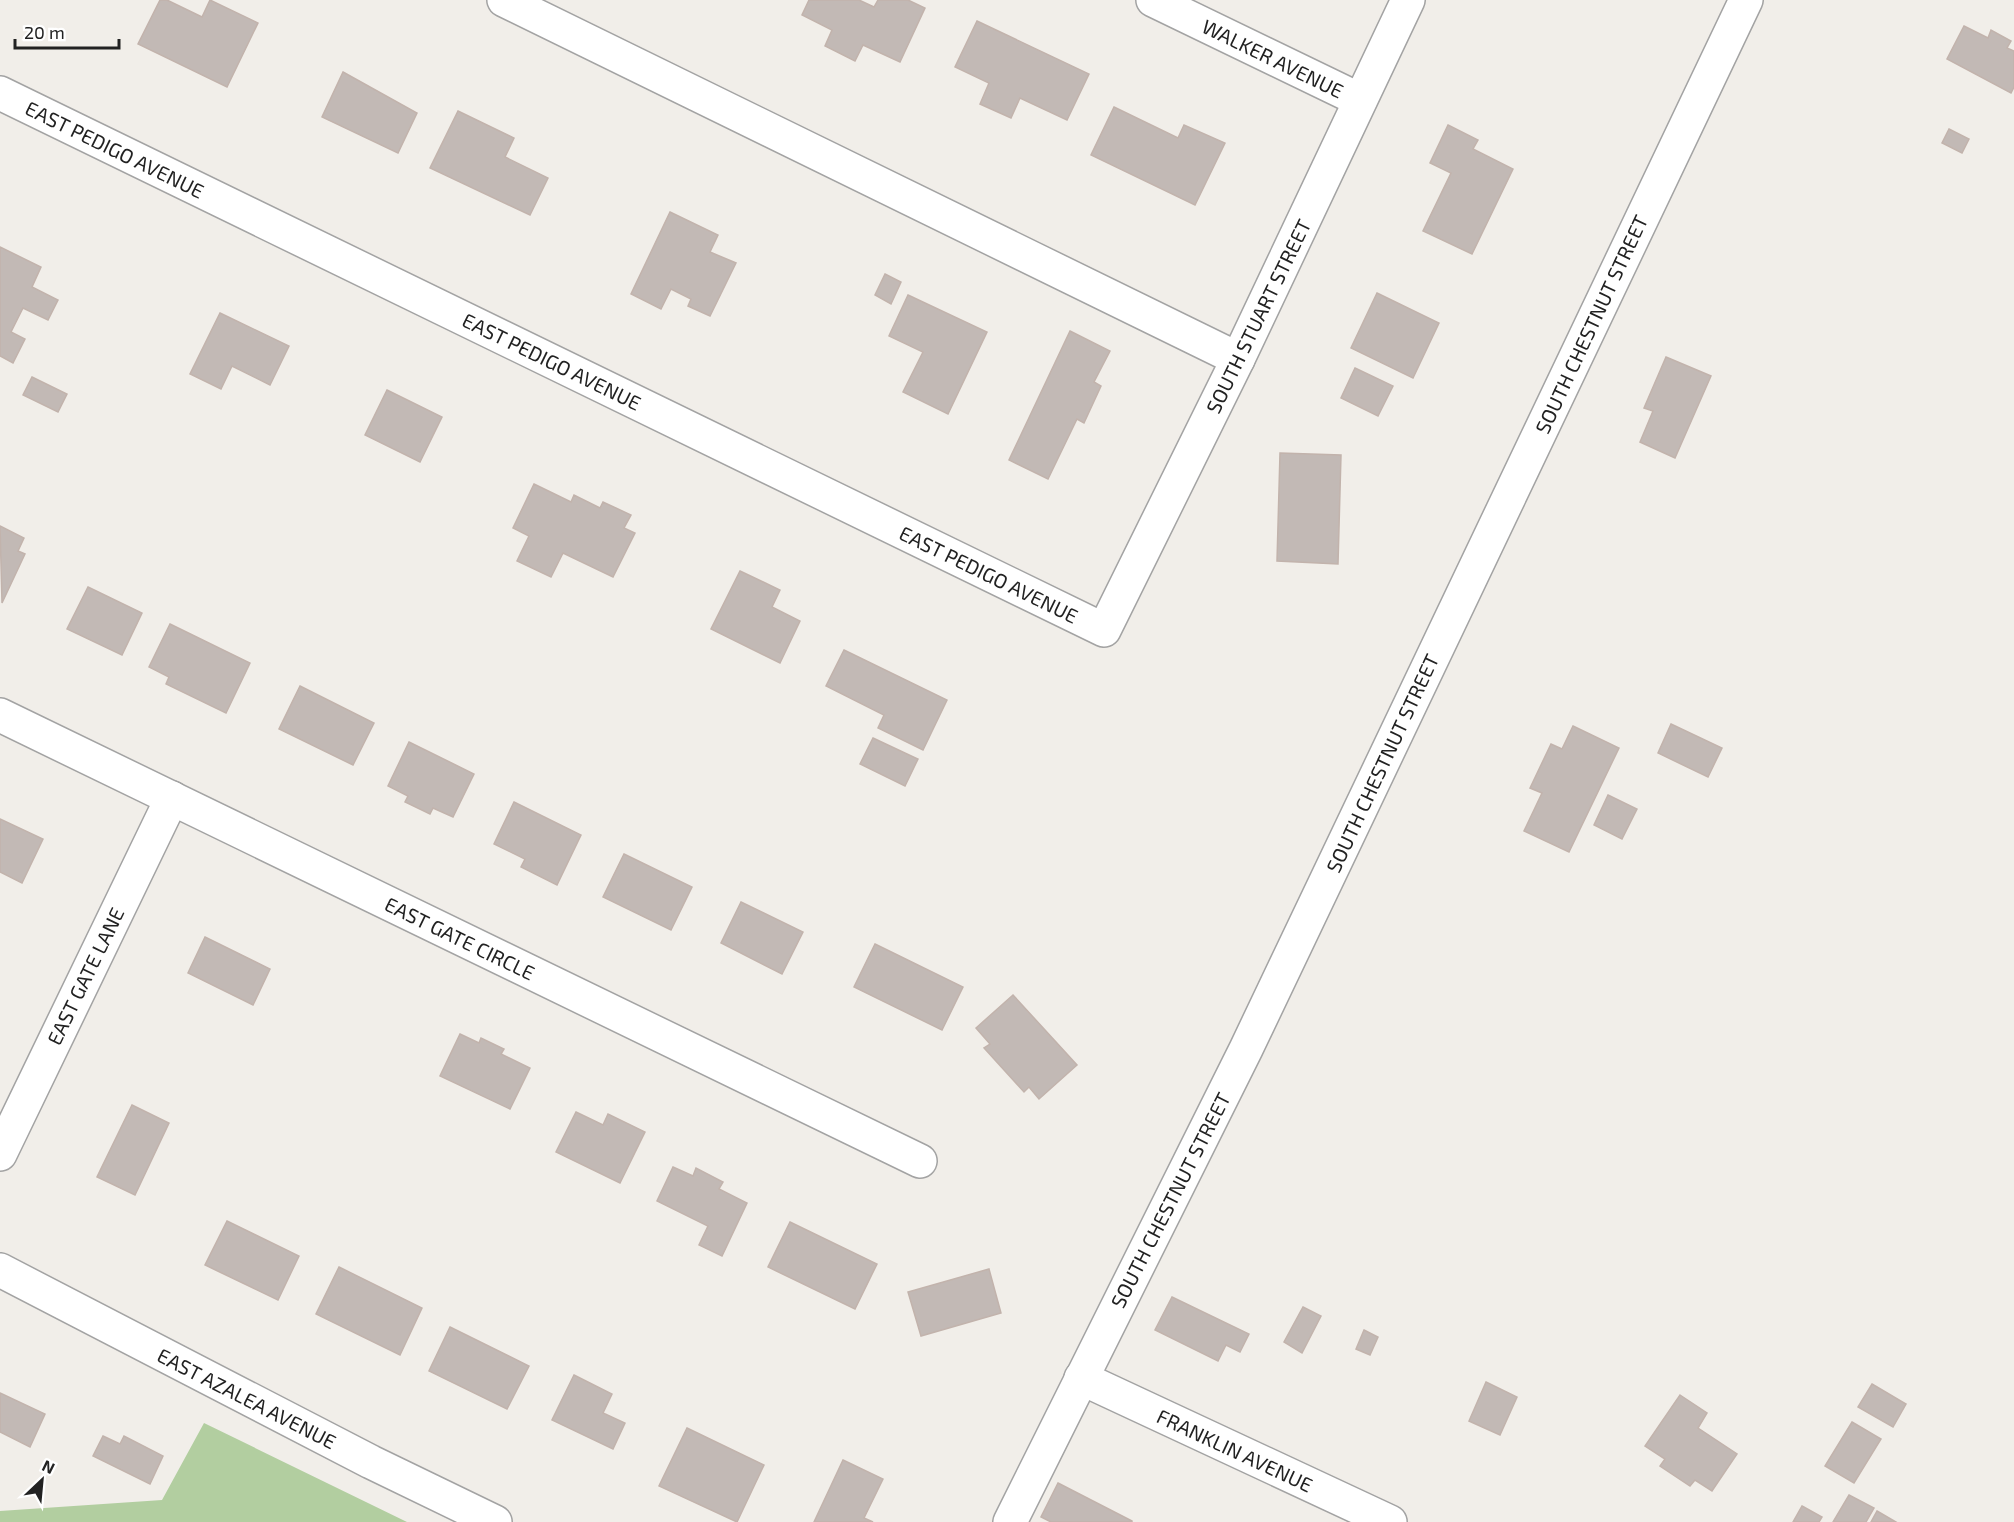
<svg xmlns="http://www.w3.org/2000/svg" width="2014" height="1522" viewBox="0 0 2014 1522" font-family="'Exo 2',sans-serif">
	<rect width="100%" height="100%" fill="#f1eee9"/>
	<polygon fill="#b2cea0" points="204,1423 407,1522 0,1522 0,1511 162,1500"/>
	<g fill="#c2b9b5" stroke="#c2b3ac" stroke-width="1.5">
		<polygon points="160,0 167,0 202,17 210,0 258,23 227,87 138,44"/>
		<polygon points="809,0 859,0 874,7 878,0 908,0 925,8 900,62 863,45 855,61 825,46 832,30 802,15"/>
		<polygon points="977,21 1089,74 1067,120 1020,98 1011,118 980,104 989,83 955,67"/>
		<polygon points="1964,26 1988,38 1991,30 2011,41 2007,48 2014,51 2014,87 2011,93 1947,59"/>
		<polygon points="343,72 417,113 398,153 322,117"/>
		<polygon points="1114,107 1178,138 1184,125 1225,143 1195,205 1091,155"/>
		<polygon points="458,111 514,138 505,157 548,178 530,215 430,168"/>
		<polygon points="1448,125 1478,140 1473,149 1513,169 1472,254 1423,231 1451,173 1430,163"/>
		<polygon points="1949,129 1969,139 1962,153 1942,143"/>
		<polygon points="670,212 718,235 710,252 736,263 710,316 688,306 691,299 671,289 661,309 631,294"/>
		<polygon points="0,247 41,267 32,287 58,300 48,320 23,308 11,332 25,339 13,363 0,356"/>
		<polygon points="885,274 901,282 891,304 875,295"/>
		<polygon points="1377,293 1439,323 1413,378 1351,348"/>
		<polygon points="908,295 987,332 948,414 903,392 923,352 889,336"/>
		<polygon points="220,313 289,346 270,385 232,366 221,389 190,374"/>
		<polygon points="1070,331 1110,351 1094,382 1101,386 1084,423 1077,419 1048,479 1009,460"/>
		<polygon points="1666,357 1711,376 1675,458 1640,442 1653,411 1644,408"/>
		<polygon points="1355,368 1393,386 1378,416 1341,398"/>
		<polygon points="32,377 67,394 58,412 23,395"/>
		<polygon points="387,390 442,417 420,462 365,435"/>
		<polygon points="1280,453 1341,455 1338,564 1277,561"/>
		<polygon points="534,484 571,502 574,495 600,508 603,502 631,515 624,528 635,533 613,577 563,553 551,577 517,561 529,536 513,528"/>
		<polygon points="0,526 24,538 18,551 25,554 2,603"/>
		<polygon points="740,571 780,590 772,607 800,621 780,663 711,629"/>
		<polygon points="88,587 142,613 122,655 67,629"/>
		<polygon points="170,624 250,663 226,713 166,684 169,677 149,667"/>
		<polygon points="844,650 947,700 923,750 878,728 884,715 826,686"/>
		<polygon points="300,686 374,723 353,765 279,729"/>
		<polygon points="1671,724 1722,748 1708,777 1658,753"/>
		<polygon points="1573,726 1619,748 1569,852 1524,831 1542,793 1530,788 1551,744 1562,749"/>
		<polygon points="873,738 918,759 905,786 860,764"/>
		<polygon points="409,742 474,774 453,817 433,808 430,814 405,802 408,796 388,786"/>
		<polygon points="1608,795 1637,809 1622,839 1594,825"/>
		<polygon points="514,802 581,835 557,885 521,867 525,859 494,844"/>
		<polygon points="0,819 43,839 22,883 0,872"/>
		<polygon points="624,854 692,887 671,930 603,897"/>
		<polygon points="741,902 803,932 782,974 721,943"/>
		<polygon points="205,937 270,969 253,1005 188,973"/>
		<polygon points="875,944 963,987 942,1030 854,987"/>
		<polygon points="1013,995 1077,1065 1039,1099 1029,1087 1024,1092 984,1048 990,1044 976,1028"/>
		<polygon points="460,1034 479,1043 481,1038 504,1049 501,1054 530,1068 510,1109 440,1076"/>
		<polygon points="132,1105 169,1123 135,1195 97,1177"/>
		<polygon points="576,1112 603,1125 608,1114 645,1132 620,1183 556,1152"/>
		<polygon points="673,1167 693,1176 696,1168 723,1182 719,1189 747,1203 722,1256 699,1245 708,1226 657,1201"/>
		<polygon points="227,1221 299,1256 278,1300 205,1265"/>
		<polygon points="790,1222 877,1264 855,1309 768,1267"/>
		<polygon points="339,1267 422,1308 400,1355 316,1314"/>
		<polygon points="989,1269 1001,1313 921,1336 908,1292"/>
		<polygon points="1172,1297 1249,1334 1240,1352 1226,1345 1218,1361 1155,1330"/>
		<polygon points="1303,1307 1321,1316 1302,1353 1284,1342"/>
		<polygon points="450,1327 529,1366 507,1409 429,1371"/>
		<polygon points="1364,1330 1378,1337 1370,1355 1356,1349"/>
		<polygon points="574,1375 612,1394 603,1413 625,1423 613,1449 552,1420"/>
		<polygon points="1486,1382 1517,1397 1500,1435 1469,1421"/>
		<polygon points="1872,1384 1906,1404 1893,1427 1858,1407"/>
		<polygon points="0,1393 45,1414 30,1447 0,1432"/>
		<polygon points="1680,1395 1707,1413 1698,1428 1737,1454 1712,1491 1695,1480 1690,1486 1660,1466 1665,1459 1645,1446"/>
		<polygon points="1852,1422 1881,1439 1854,1483 1825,1466"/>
		<polygon points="687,1428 764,1465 737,1522 659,1486"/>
		<polygon points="103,1436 120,1444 124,1436 163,1456 150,1484 93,1456"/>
		<polygon points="843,1460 883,1479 864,1518 873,1522 814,1522"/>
		<polygon points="1058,1483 1132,1521 1132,1522 1051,1522 1041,1517"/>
		<polygon points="1849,1495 1874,1508 1866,1522 1833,1522"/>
		<polygon points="1802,1506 1822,1517 1819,1522 1793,1522"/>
		<polygon points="1877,1511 1896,1522 1871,1522"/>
	</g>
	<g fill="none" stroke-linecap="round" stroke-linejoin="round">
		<g stroke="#a3a3a3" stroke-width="36">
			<g id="minor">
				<polyline points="504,0 1238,359"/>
				<polyline points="1153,0 1360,100"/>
				<polyline points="0,93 1104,630 1238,359 1408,0"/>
				<polyline points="0,715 920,1161"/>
				<polyline points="0,1154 172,798"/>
				<polyline points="0,1270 371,1462 495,1522"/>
				<polyline points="1081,1378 1390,1522"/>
				<polyline points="1010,1522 1246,1049 1746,0"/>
			</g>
		</g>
		<use href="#minor" stroke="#fff" stroke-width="33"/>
	</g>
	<g text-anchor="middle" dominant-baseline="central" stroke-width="4.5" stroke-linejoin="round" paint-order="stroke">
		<g font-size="20" fill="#222" stroke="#fff">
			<text transform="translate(1273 58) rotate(26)">WALKER AVENUE</text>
			<text transform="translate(115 149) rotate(26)">EAST PEDIGO AVENUE</text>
			<text transform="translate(1258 316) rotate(-64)">SOUTH STUART STREET</text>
			<text transform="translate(1591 324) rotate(-65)">SOUTH CHESTNUT STREET</text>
			<text transform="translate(552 361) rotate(26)">EAST PEDIGO AVENUE</text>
			<text transform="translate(989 574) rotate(26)">EAST PEDIGO AVENUE</text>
			<text transform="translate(1382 763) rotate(-65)">SOUTH CHESTNUT STREET</text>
			<text transform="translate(460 938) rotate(26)">EAST GATE CIRCLE</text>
			<text transform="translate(85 976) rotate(-64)">EAST GATE LANE</text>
			<text transform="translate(1170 1200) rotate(-63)">SOUTH CHESTNUT STREET</text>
			<text transform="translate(247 1398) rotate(27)">EAST AZALEA AVENUE</text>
			<text transform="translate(1235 1450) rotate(25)">FRANKLIN AVENUE</text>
		</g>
	</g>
	<g transform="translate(42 1480) rotate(26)" stroke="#ffffff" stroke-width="4.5" paint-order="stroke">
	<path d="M0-4.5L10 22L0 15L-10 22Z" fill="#222222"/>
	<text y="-9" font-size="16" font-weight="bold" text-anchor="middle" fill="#222222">N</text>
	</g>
	<path d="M15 39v9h104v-9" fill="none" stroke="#222222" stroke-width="3"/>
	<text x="24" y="39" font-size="18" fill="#222222" stroke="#ffffff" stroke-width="4.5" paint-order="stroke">20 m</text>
</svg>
